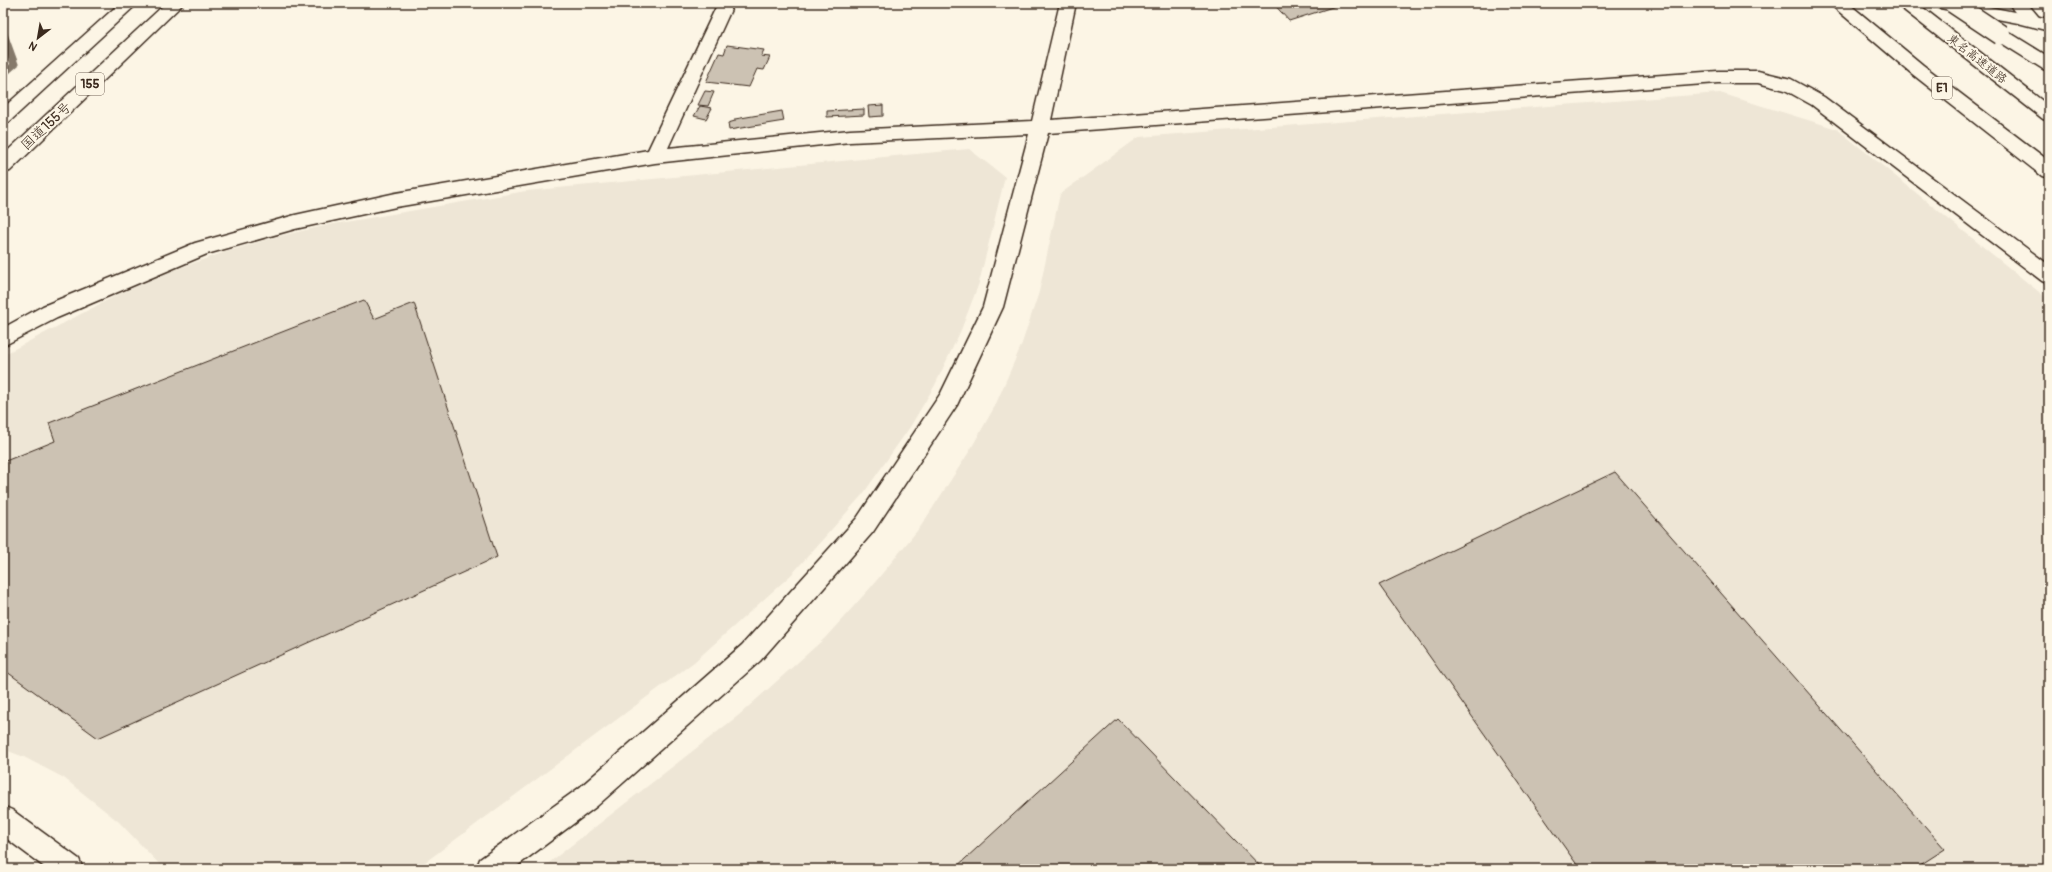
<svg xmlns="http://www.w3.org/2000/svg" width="2052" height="872" viewBox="0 0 2052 872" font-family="Pangolin,'Klee One',sans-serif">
	<rect width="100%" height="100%" fill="#fcf5e5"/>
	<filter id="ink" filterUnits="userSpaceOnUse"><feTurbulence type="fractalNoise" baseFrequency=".025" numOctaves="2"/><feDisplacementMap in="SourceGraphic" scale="8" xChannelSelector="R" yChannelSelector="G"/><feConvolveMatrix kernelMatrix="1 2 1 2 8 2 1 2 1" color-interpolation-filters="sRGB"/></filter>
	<g filter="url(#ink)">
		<g fill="#eee6d6">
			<polygon points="1720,93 1837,129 2049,300 2049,869 541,869 739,715 825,638 872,586 921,526 969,452 995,406 1021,346 1039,292 1060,194 1139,137"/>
			<polygon points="969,149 1005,177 979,283 961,330 935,385 910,427 863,494 792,574 694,662 416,869 164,869 119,822 64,778 24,757 3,749 3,355 117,295 171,271 222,253 275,237 328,225 526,191"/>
		</g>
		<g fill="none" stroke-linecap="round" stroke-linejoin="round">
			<polygon fill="#85796b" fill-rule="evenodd" points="3,29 7,32 19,65 3,79 3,71 10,64 3,44"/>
		</g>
		<g fill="#ccc2b3" stroke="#3b2a1e">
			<polygon points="1273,3 1345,3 1289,21"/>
			<polygon points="727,45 764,50 761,56 770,57 764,70 757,69 749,87 706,82 719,53 724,54"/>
			<polygon points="705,91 714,92 708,106 698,105"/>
			<polygon points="883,105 883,116 869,117 868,106"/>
			<polygon points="700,106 712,108 706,119 694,116"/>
			<polygon points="864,109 864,115 827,117 827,111"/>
			<polygon points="782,111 784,121 729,130 728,123 735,121 735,119"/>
			<polygon points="364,300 374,319 414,303 497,557 98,738 3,669 3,462 55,441 49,423"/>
			<polygon points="1615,472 1945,849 1914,869 1580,869 1379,585"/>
			<polygon points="1118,719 1263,869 954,869"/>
		</g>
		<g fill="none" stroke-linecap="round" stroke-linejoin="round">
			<g stroke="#3b2a1e" stroke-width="3">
				<g id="minor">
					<polygon points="718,3 734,3 668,148 850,130 1032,121 1060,3 1076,3 1051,120 1718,71 1758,71 1791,79 1824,97 2049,265 2049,284 2042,281 1812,105 1785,90 1758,83 1718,83 1048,133 1003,307 957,405 873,532 760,661 597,806 513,869 476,869 480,859 579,788 742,645 857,518 941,393 983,307 1029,134 850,142 655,163 396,207 295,229 207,254 57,318 3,346 3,328 43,306 195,243 295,215 396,193 648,150"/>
					<path d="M2009,3H2027L2042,21L2040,25C2027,29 2015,14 2009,3Z"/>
					<polygon points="3,806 12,810 79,859 83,869 47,869 3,836"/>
				</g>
			</g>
			<g stroke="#3b2a1e" stroke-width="3">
				<polygon id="major" points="1932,3 1970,3 2049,19 2049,31 2018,23 1940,8 1934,7"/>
			</g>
			<g stroke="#3b2a1e" stroke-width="3">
				<g id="highway">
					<polygon points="120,3 138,3 9,122 3,124 3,108"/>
					<polygon points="166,3 184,3 10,171 3,173 3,155"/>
					<polygon points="1829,3 1848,3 1923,65 2049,161 2049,178 2042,176 1911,73"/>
					<polygon points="1898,3 1917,3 2049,106 2049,121 2043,119 1900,7"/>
					<polygon points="2001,29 2007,31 2049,57 2049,71 2043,69 1995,39 1992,35 1995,31"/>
				</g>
			</g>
			<use href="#minor" fill="#fcf5e5" fill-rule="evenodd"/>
			<use href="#major" fill="#fcf5e5" fill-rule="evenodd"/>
			<use href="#highway" fill="#fcf5e5" fill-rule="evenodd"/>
			<g stroke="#3b2a1e" stroke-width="22" stroke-linecap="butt">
				<polyline id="highway-bridge" points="1953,3 2001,35"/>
			</g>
			<use href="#highway-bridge" stroke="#fcf5e5" stroke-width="19"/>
		</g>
	</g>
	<g text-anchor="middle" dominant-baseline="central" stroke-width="4" stroke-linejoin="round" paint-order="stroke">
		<g font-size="12" fill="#3b2a1e" stroke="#fcf5e5">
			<text transform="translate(1977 59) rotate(38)">東名高速道路</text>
		</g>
		<g fill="#fcf5e5" stroke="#75675a" stroke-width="1">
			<rect x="76" y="73" width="28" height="22" rx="3"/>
			<rect x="1932" y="77" width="20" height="22" rx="3"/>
		</g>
		<g font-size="13" font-weight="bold" fill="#3b2a1e">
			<text x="90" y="84">155</text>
			<text x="1942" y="88">E1</text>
		</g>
		<g font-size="14" fill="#3b2a1e" stroke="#fcf5e5">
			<text transform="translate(46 126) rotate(-43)">国道155号</text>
		</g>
	</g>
	<rect width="2052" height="872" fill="none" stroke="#fcf5e5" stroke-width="16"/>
	<rect x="8" y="8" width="2036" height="856" fill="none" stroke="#3b2a1e" stroke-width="1.5" filter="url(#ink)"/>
	<g transform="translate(38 38) rotate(211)" stroke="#fcf5e5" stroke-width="3" paint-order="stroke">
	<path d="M0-3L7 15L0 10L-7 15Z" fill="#3b2a1e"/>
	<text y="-6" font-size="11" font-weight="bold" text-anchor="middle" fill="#3b2a1e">N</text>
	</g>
</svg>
